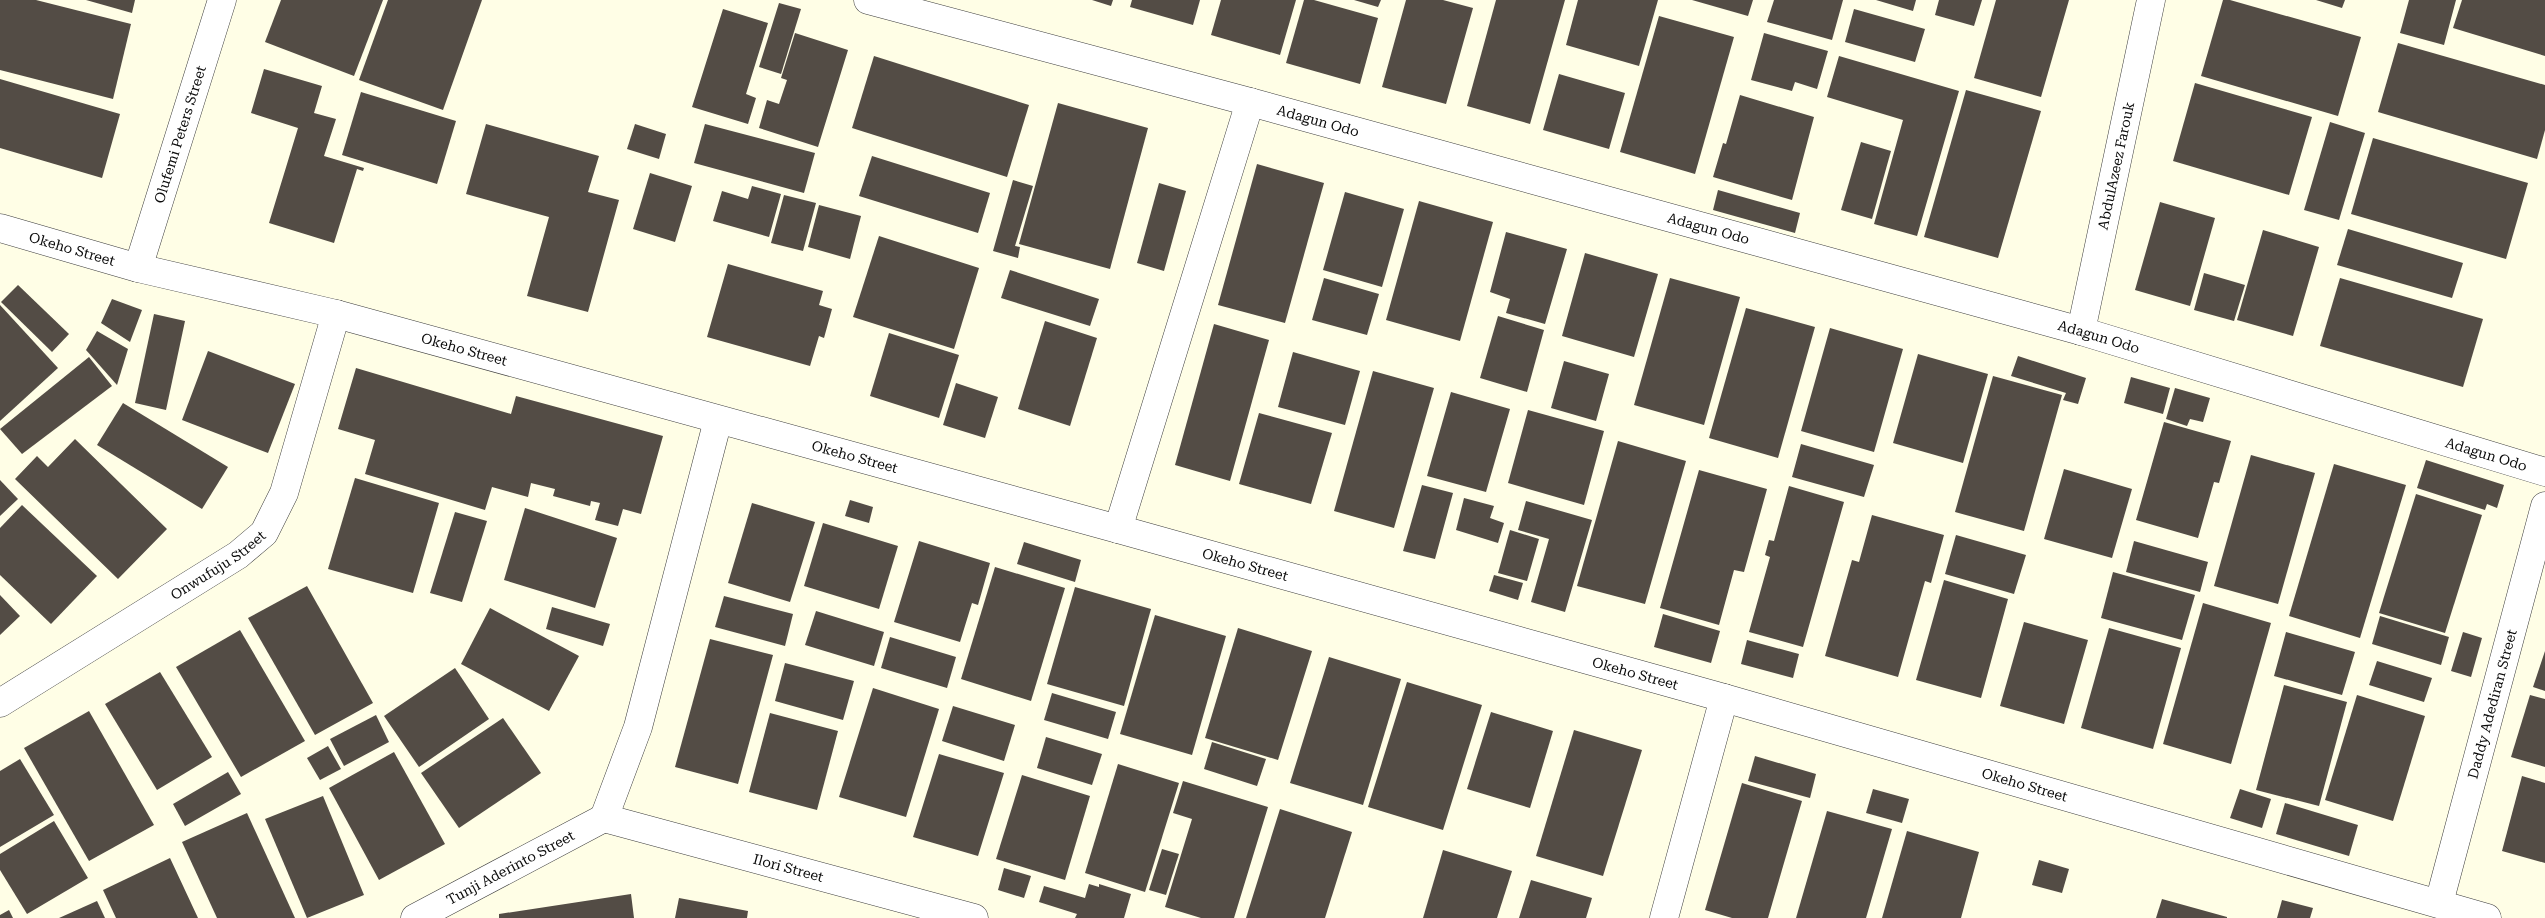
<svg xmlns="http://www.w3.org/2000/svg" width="2545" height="918" viewBox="0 0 2545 918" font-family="'Roboto Serif',serif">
	<rect width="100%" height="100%" fill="#fffee6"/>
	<g fill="#534c45">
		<polygon points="0,0 36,0 131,24 113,99 0,70"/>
		<polygon points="86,0 135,0 132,13"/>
		<polygon points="281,0 383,0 354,76 265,42"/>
		<polygon points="388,0 482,0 443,110 359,80"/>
		<polygon points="1092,0 1113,0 1111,6"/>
		<polygon points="1132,0 1200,0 1193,25 1130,7"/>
		<polygon points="1221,0 1296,0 1280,55 1211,35"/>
		<polygon points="1304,0 1314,0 1378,18 1360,84 1286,63"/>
		<polygon points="1354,0 1381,0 1378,7"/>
		<polygon points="1406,0 1443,0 1473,8 1446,104 1382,87"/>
		<polygon points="1496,0 1565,0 1530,124 1467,106"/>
		<polygon points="1578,0 1658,0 1639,66 1566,45"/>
		<polygon points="1692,0 1753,0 1748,16"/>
		<polygon points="1774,0 1843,0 1832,40 1767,22"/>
		<polygon points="1876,0 1916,0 1913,11"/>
		<polygon points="1939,0 1982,0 1974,26 1935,15"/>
		<polygon points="1996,0 2069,0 2041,97 1974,78"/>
		<polygon points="2223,0 2230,0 2361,37 2338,116 2201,76"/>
		<polygon points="2316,0 2345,0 2342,8"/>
		<polygon points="2409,0 2456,0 2444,45 2400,33"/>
		<polygon points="2462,0 2545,0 2545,56 2453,28"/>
		<polygon points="779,3 801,9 781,74 759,67"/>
		<polygon points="723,9 768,23 746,94 756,98 748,124 692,107"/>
		<polygon points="1854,9 1925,29 1915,62 1845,42"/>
		<polygon points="1659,16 1734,37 1695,174 1620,152"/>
		<polygon points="795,33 848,50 818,147 759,128 767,100 779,104 787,80 781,78"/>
		<polygon points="1764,33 1828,51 1817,89 1795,82 1792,91 1751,80"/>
		<polygon points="2398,43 2545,85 2545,130 2537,159 2378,112"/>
		<polygon points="874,56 1029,105 1007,177 852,128"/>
		<polygon points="1839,56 1959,91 1917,236 1874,224 1903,120 1827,97"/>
		<polygon points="264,69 322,86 314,113 336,119 324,156 364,168 363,171 357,169 334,243 269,223 298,128 251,113"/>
		<polygon points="1559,74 1625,93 1609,149 1543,130"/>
		<polygon points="0,79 120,114 102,178 0,148"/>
		<polygon points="2195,83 2312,117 2289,195 2173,161"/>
		<polygon points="1966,90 2041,111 1998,258 1924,237"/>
		<polygon points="361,92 456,121 437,184 342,155"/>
		<polygon points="1740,95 1814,117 1792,200 1713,177 1723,143 1726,144"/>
		<polygon points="1058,103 1148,128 1110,269 1019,244"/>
		<polygon points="2330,122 2365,133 2339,220 2304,210"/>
		<polygon points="486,124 599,156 588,192 619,200 588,312 527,296 549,217 466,194"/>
		<polygon points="635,124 666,134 659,159 627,149"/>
		<polygon points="705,124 815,153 804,193 694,163"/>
		<polygon points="2373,138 2528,183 2506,259 2351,214"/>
		<polygon points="1861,142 1891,151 1872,219 1841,210"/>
		<polygon points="872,156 990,193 978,233 859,196"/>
		<polygon points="1257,164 1324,183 1285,323 1218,305"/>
		<polygon points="650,173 692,186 675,242 633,229"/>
		<polygon points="1013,180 1033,186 1015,246 1020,247 1018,258 993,251"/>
		<polygon points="1159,183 1186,191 1164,271 1137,263"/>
		<polygon points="752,186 781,194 769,237 713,221 722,191 748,199"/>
		<polygon points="1718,190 1800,213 1795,233 1713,210"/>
		<polygon points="1345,192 1404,209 1382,287 1323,270"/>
		<polygon points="784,195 816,203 803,251 771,243"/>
		<polygon points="1419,201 1493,222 1460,341 1386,320"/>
		<polygon points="2160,202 2215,218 2190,306 2135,290"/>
		<polygon points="819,205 861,216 850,259 808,247"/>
		<polygon points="2348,229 2463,263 2452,298 2337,265"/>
		<polygon points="2263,230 2319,247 2293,336 2237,320"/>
		<polygon points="1506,232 1567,249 1545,324 1506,313 1510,299 1490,292"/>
		<polygon points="879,236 979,268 954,349 853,317"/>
		<polygon points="1585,253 1658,274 1634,357 1562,336"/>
		<polygon points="728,264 823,291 819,305 832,309 824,338 819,336 810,366 707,337"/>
		<polygon points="1010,270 1099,299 1090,326 1001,298"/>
		<polygon points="2204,273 2245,285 2234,321 2194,310"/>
		<polygon points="1324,278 1379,294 1367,335 1312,320"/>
		<polygon points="1670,278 1740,297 1704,425 1634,405"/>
		<polygon points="2340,278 2483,319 2463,387 2320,346"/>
		<polygon points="18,285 69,334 52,352 1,302"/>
		<polygon points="112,299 142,310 130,342 101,323"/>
		<polygon points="0,305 58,368 0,421"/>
		<polygon points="1746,308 1815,327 1778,458 1709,438"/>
		<polygon points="154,314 185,321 166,410 135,403"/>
		<polygon points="1498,316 1544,330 1527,392 1480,378"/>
		<polygon points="1045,321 1097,338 1070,426 1018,409"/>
		<polygon points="1214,324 1269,340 1230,481 1175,465"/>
		<polygon points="1830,328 1903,349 1874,452 1801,431"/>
		<polygon points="97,331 128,349 117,385 86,350"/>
		<polygon points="889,333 959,355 939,418 870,396"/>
		<polygon points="208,351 295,384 268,453 182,420"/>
		<polygon points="1293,352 1360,371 1345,425 1278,407"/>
		<polygon points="1918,354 1988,374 1963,463 1893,443"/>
		<polygon points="2018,356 2086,378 2078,404 2063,400 2066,393 2011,376"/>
		<polygon points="89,357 112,386 22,454 0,429"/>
		<polygon points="1564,361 1609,374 1596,421 1551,408"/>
		<polygon points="356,368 511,414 516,396 663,436 641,514 623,509 618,526 595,520 600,503 591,501 590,506 553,496 555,489 531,483 528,497 492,487 485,510 365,474 375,440 338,429"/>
		<polygon points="1373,371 1434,388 1394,528 1334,511"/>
		<polygon points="1993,376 2062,395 2024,531 1955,512"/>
		<polygon points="2131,377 2170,388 2163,414 2124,403"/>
		<polygon points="956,383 998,397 985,438 943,425"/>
		<polygon points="2175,388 2210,398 2203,422 2190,419 2187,426 2166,419"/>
		<polygon points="1451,392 1510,409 1486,492 1427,476"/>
		<polygon points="123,403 228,467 202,509 97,445"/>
		<polygon points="1528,410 1604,431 1584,505 1508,483"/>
		<polygon points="1259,413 1332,433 1311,504 1239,484"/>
		<polygon points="2164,422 2231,441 2219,483 2214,482 2198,538 2136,520"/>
		<polygon points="75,439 167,529 118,579 15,479 37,456 48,467"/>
		<polygon points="1618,441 1686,461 1645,604 1577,586"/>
		<polygon points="1801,444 1874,465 1864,497 1792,477"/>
		<polygon points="2251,455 2315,473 2278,604 2214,586"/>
		<polygon points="2426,460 2504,485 2497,508 2487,504 2485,510 2417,488"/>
		<polygon points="2334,464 2406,485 2360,638 2289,616"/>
		<polygon points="2064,469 2132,489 2112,558 2044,539"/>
		<polygon points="1699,470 1767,489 1744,572 1734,570 1719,625 1660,608"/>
		<polygon points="355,478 439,503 413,593 328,569"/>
		<polygon points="0,480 18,499 0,516"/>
		<polygon points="1422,485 1453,493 1435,559 1403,551"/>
		<polygon points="1789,486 1844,502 1803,647 1749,632 1770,557 1765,555 1769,540 1774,541"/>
		<polygon points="2416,494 2482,515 2445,633 2379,613"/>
		<polygon points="1464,498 1494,506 1490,518 1504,523 1498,543 1456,530"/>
		<polygon points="850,500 873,507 869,523 845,516"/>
		<polygon points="1526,501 1592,520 1565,612 1531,602 1549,539 1518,530"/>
		<polygon points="752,503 815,522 790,602 728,583"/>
		<polygon points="22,505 97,576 51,624 0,575 0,528"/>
		<polygon points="525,508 617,538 595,608 504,580"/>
		<polygon points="455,512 487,521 462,602 430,593"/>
		<polygon points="1872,515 1944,535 1931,583 1925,581 1898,677 1825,656 1852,560 1859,562"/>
		<polygon points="823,523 898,546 879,609 804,586"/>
		<polygon points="1510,530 1539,539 1527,581 1498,573"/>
		<polygon points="1956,535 2026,555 2014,594 1945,574"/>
		<polygon points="919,541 990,563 978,605 972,603 960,642 894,622"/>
		<polygon points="2134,541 2208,562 2200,592 2126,572"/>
		<polygon points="1024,542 1081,560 1075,582 1017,564"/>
		<polygon points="995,567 1065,588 1031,701 961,679"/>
		<polygon points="2113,572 2195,595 2182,640 2101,618"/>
		<polygon points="1494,575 1523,583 1518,600 1489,591"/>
		<polygon points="1944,580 2008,599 1981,698 1916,680"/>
		<polygon points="307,586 373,703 315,735 248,618"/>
		<polygon points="1075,587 1151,609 1124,706 1047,684"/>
		<polygon points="0,595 20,616 0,635"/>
		<polygon points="724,596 793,614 785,646 715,627"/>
		<polygon points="2203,603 2271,623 2231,764 2163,744"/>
		<polygon points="552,607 610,624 603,646 546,629"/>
		<polygon points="490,608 579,656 549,711 461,664"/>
		<polygon points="816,611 884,632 874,666 805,645"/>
		<polygon points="1663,614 1720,631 1711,663 1654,647"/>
		<polygon points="1155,615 1226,636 1192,755 1120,734"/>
		<polygon points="2380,616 2449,637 2441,665 2372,644"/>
		<polygon points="2024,622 2088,640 2064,724 2000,706"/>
		<polygon points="1238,628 1312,651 1278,760 1205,738"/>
		<polygon points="2109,628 2181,648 2153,749 2081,728"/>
		<polygon points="240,630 305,741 241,777 176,667"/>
		<polygon points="2286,632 2355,652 2342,695 2274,676"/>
		<polygon points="2463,632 2482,638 2471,677 2451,671"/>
		<polygon points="890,637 956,657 947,688 881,668"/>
		<polygon points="710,639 773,655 738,784 675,767"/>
		<polygon points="1747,640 1799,654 1793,678 1741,664"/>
		<polygon points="2545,651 2545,691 2533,687"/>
		<polygon points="1329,657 1401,679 1363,805 1290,783"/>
		<polygon points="2377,661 2432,678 2424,702 2369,685"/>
		<polygon points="785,663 854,681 843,720 775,701"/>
		<polygon points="455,668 489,719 419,767 384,716"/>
		<polygon points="160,672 212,757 157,790 105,704"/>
		<polygon points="1407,682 1482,705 1443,830 1368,807"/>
		<polygon points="2284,685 2347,702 2319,806 2256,790"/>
		<polygon points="873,688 939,709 906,817 839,797"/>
		<polygon points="1052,693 1116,712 1108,739 1044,720"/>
		<polygon points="2357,695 2425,716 2393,821 2325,800"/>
		<polygon points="2530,695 2545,699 2545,767 2511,757"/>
		<polygon points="953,706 1015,725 1004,761 942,741"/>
		<polygon points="89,711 154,825 89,861 24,748"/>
		<polygon points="1491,712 1553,731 1530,808 1467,789"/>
		<polygon points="770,713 838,731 817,810 749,792"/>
		<polygon points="376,715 389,742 344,766 330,739"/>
		<polygon points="503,718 541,773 459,828 421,773"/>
		<polygon points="1574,730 1642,750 1603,876 1536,856"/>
		<polygon points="1046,737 1102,754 1092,785 1037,768"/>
		<polygon points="1212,742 1266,759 1257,786 1204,769"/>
		<polygon points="328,746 341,769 320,780 307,758"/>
		<polygon points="394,752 445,844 379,880 329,788"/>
		<polygon points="939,754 1004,773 978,856 913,837"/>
		<polygon points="1755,756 1816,774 1810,798 1748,781"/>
		<polygon points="20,759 54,815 0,847 0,771"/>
		<polygon points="1118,764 1179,783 1145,892 1085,873"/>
		<polygon points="228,772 241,794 185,826 173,804"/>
		<polygon points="1022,775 1090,796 1065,880 996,859"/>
		<polygon points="2522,776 2545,783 2545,863 2502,851"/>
		<polygon points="1183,781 1268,807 1234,918 1201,918 1165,907 1192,819 1173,813"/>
		<polygon points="1742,783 1802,801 1768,918 1732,918 1705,910"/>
		<polygon points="1873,789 1909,799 1902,823 1866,813"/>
		<polygon points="2240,789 2271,799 2262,828 2230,818"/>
		<polygon points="323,796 364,895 307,918 265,819"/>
		<polygon points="2285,803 2358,825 2349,856 2276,834"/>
		<polygon points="1280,809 1352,832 1325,918 1246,918"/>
		<polygon points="1827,811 1892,829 1866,918 1796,918"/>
		<polygon points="247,813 295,918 217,918 182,842"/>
		<polygon points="54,821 88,878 27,914 0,870 0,854"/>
		<polygon points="1907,831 1979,852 1961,918 1882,918"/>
		<polygon points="1162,849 1179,854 1166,895 1149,890"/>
		<polygon points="1443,850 1512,871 1497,918 1423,918"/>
		<polygon points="170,858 198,918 116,918 103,890"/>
		<polygon points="2039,860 2069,869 2062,893 2032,885"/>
		<polygon points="1004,868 1031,876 1024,898 998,890"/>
		<polygon points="1531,880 1592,898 1586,918 1519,918"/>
		<polygon points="1089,884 1099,887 1099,884 1131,894 1124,918 1075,918 1077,914 1039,902 1044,886 1085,898"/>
		<polygon points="631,894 634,918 499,918 499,914"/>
		<polygon points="679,898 748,911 747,918 675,918"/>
		<polygon points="2162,899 2227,917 2227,918 2156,918"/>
		<polygon points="2282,900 2313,908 2310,918 2277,918"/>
		<polygon points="97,901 105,918 59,918"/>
		<polygon points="9,910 13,918 0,918 0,915"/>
	</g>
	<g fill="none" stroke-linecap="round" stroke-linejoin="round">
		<g stroke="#3d3d3d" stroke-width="29">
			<g id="minor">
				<path id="s1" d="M868,0L1250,102L2081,331L2545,472"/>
				<path id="s2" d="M0,228L138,268L336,314L1118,529L1724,698L2487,918"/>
				<path id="s3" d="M138,268L222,0"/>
				<path id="s4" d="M2081,331L2151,0"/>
				<polyline points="1118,529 1250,102"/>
				<path id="s5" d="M0,703L238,555L264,533L284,493L336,314"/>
				<polyline points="604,818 638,727 718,420"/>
				<path id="s6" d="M604,818L974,918"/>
				<path id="s7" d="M2439,903L2545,506"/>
				<path id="s8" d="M415,918L604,818"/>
				<polyline points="1664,918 1724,698"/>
			</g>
		</g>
		<use href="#minor" stroke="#fff" stroke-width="28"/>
	</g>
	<g text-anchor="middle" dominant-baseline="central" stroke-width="5" stroke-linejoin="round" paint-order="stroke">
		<g font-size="14" fill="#0a0a0a" stroke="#fff">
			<text stroke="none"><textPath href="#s1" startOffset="466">Adagun Odo</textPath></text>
			<text stroke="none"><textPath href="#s3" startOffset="140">Olufemi Peters Street</textPath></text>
			<text stroke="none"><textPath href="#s4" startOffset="169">AbdulAzeez Farouk</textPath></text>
			<text stroke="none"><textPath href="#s1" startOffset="871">Adagun Odo</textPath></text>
			<text stroke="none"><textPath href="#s2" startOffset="75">Okeho Street</textPath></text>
			<text stroke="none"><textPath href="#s1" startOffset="1276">Adagun Odo</textPath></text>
			<text stroke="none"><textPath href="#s2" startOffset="480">Okeho Street</textPath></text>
			<text stroke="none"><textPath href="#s1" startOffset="1681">Adagun Odo</textPath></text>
			<text stroke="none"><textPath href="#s2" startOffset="885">Okeho Street</textPath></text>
			<text stroke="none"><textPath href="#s5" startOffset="258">Onwufuju Street</textPath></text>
			<text stroke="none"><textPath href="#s2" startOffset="1290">Okeho Street</textPath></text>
			<text stroke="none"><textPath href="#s2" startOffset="1695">Okeho Street</textPath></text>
			<text stroke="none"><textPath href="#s7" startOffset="206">Daddy Adediran Street</textPath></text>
			<text stroke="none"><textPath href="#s2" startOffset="2100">Okeho Street</textPath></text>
			<text stroke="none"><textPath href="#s8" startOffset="108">Tunji Aderinto Street</textPath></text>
			<text stroke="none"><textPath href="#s6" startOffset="191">Ilori Street</textPath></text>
		</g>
	</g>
</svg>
